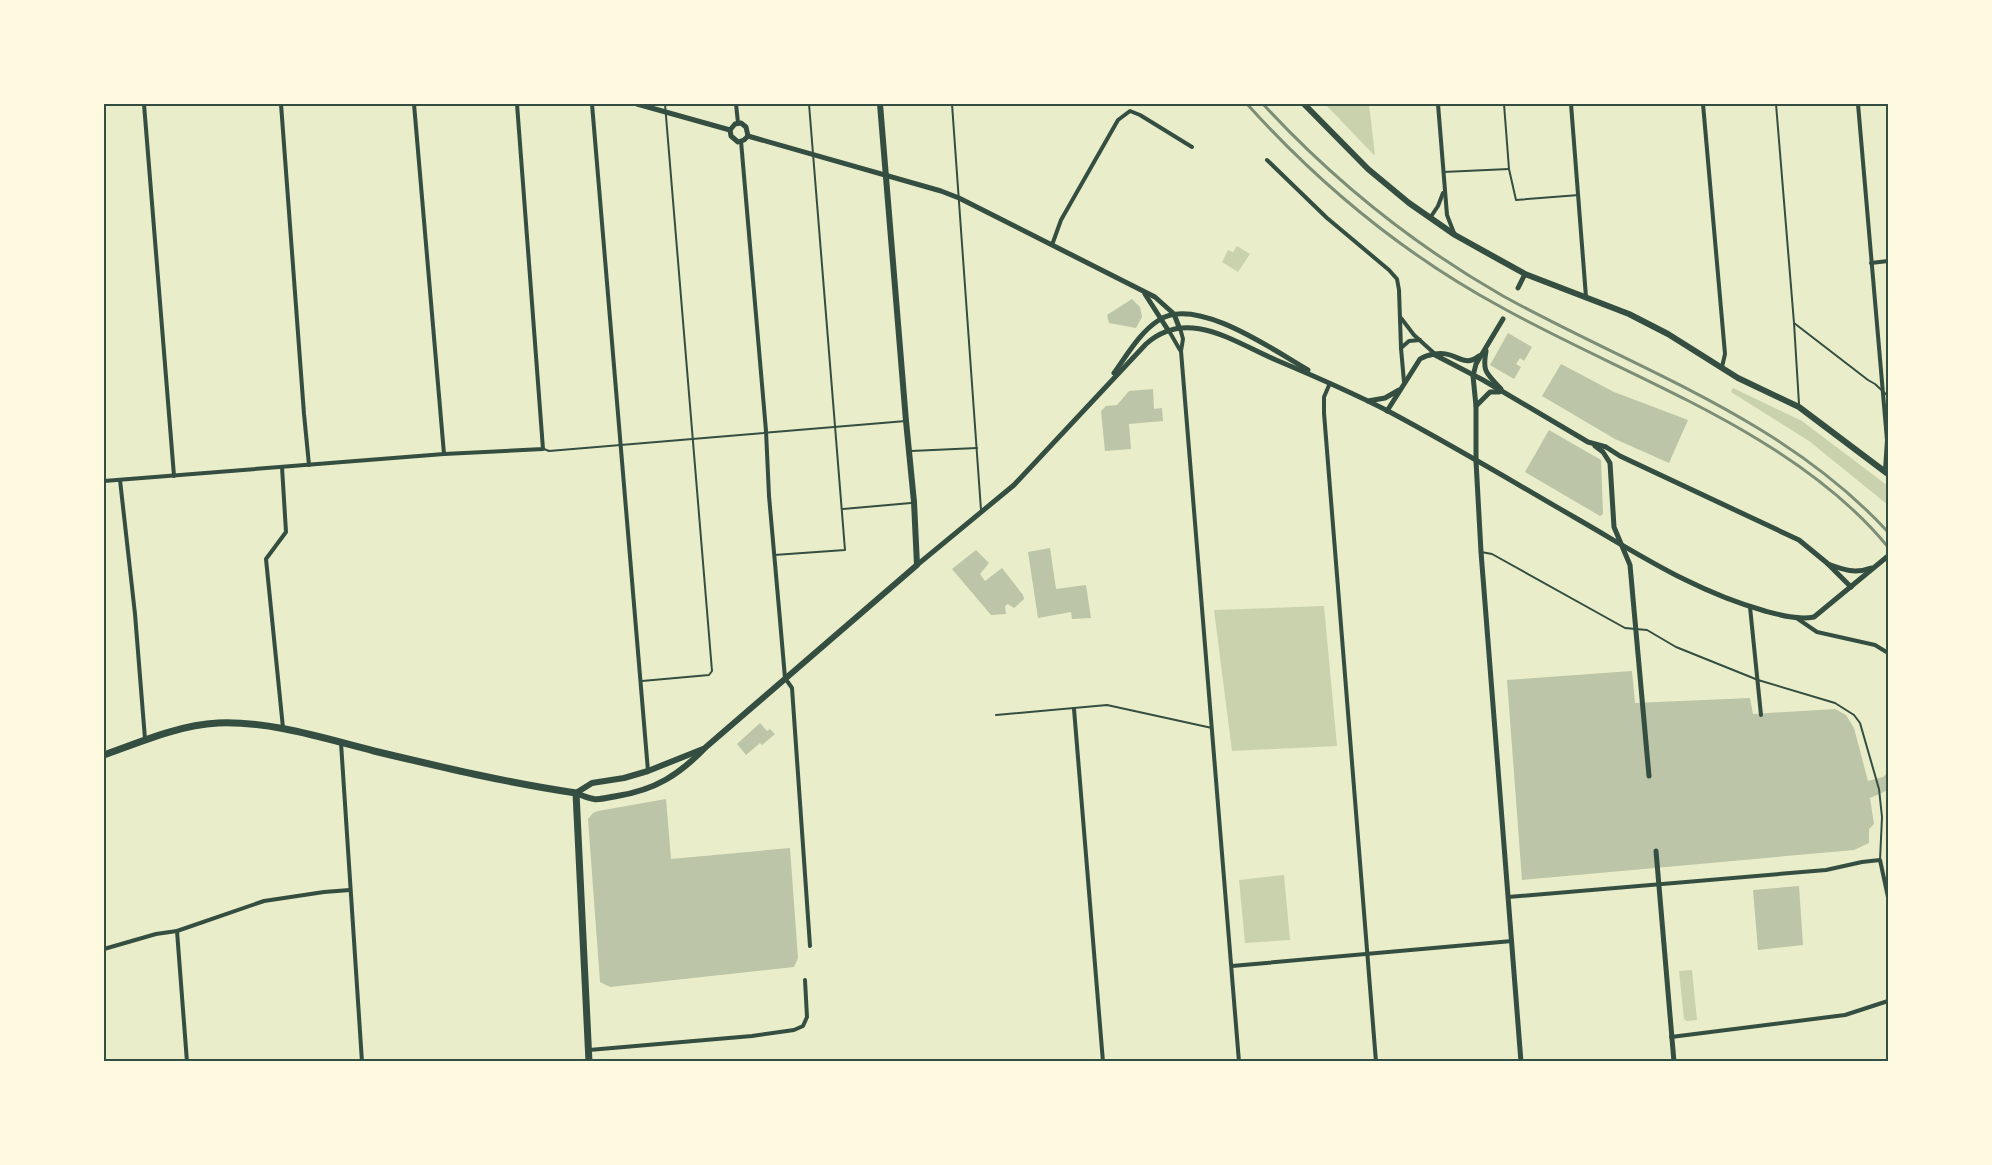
<svg xmlns="http://www.w3.org/2000/svg" width="1992" height="1165" viewBox="0 0 1992 1165" font-family="'Space Grotesk',sans-serif">
	<rect width="100%" height="100%" fill="#e9edc9"/>
	<g fill="#cad2ad">
		<polygon points="1325,104 1369,104 1375,155 1374,155"/>
		<polygon points="1237,246 1250,254 1238,272 1222,262 1228,250 1233,252"/>
		<polygon points="1733,388 1802,421 1888,486 1888,505 1809,441 1731,392"/>
		<polygon points="1324,606 1337,746 1232,751 1214,610"/>
		<polygon points="1284,875 1290,940 1245,943 1239,880"/>
		<polygon points="1692,970 1697,1020 1687,1021 1684,1019 1679,971"/>
	</g>
	<g fill="#bcc5a7">
		<polygon points="1132,299 1140,307 1142,317 1136,328 1109,323 1107,315"/>
		<polygon points="1508,333 1532,347 1524,361 1520,358 1516,364 1521,367 1514,379 1490,365"/>
		<polygon points="1561,364 1614,392 1688,420 1669,463 1615,439 1542,396"/>
		<polygon points="1153,389 1154,409 1162,408 1163,421 1129,424 1131,449 1105,451 1101,411 1106,406 1117,405 1129,391"/>
		<polygon points="1549,430 1601,460 1603,514 1600,516 1525,472"/>
		<polygon points="1050,548 1056,589 1086,585 1091,618 1072,619 1071,612 1038,618 1028,552"/>
		<polygon points="976,550 989,563 980,574 985,581 1002,568 1023,595 1024,599 1014,608 1008,604 1005,606 1006,614 991,615 952,569"/>
		<polygon points="1632,671 1635,703 1750,698 1753,714 1835,709 1846,715 1854,728 1868,781 1883,777 1888,772 1888,790 1870,798 1874,824 1869,829 1869,843 1854,850 1522,880 1507,680"/>
		<polygon points="760,723 767,731 770,729 775,734 762,745 760,743 746,755 737,744"/>
		<polygon points="666,799 671,859 790,848 798,958 794,967 610,987 600,982 588,819 593,813 598,811"/>
		<polygon points="1799,886 1803,945 1758,950 1753,890"/>
	</g>
	<g fill="none" stroke-linecap="round" stroke-linejoin="round">
		<g stroke="#344e41" stroke-width="2">
			<polyline points="952,104 981,510"/>
			<polyline points="1504,104 1509,169 1516,200 1579,195"/>
			<polyline points="1776,104 1794,323 1799,404"/>
			<polyline points="1443,172 1509,169"/>
			<polyline points="1794,323 1868,380 1875,384 1888,396"/>
			<polyline points="544,449 549,451 906,421"/>
			<polyline points="911,451 977,448"/>
			<polyline points="843,509 911,503"/>
			<polyline points="1481,552 1492,554 1625,628 1647,630 1676,647 1758,680 1835,703 1854,715 1860,723 1879,789 1882,817 1880,860"/>
			<polyline points="774,555 845,550 809,104"/>
			<polyline points="642,681 709,675 712,671 665,104"/>
			<polyline points="996,715 1107,705 1212,728"/>
		</g>
		<g stroke="#344e41" stroke-width="4">
			<polyline points="144,104 174,476"/>
			<polyline points="281,104 304,414 309,465"/>
			<polyline points="414,104 444,454"/>
			<polyline points="592,104 648,771"/>
			<polyline points="736,104 738,123"/>
			<polyline points="1438,104 1447,215 1454,233"/>
			<polyline points="1571,104 1586,297"/>
			<polyline points="1703,104 1725,354 1722,367"/>
			<polyline points="1858,104 1887,440 1885,470"/>
			<polyline points="741,141 766,431 769,496 780,620 785,678 792,688 810,946"/>
			<polyline points="1267,160 1327,218 1389,270 1397,279 1399,290 1401,348 1404,382"/>
			<polyline points="1430,218 1438,206 1443,193"/>
			<polyline points="1052,245 1061,220 1118,120 1130,111 1140,115 1192,147"/>
			<polyline points="1871,263 1888,261"/>
			<polyline points="1401,318 1414,335 1435,354"/>
			<polyline points="1180,328 1183,339 1181,351 1239,1062"/>
			<polyline points="1169,331 1180,350"/>
			<polyline points="1401,348 1409,341 1420,340"/>
			<polyline points="1330,383 1324,397 1324,413 1376,1062"/>
			<polyline points="282,467 286,532 266,559 283,728"/>
			<polyline points="120,480 135,614 145,739"/>
			<polyline points="104,481 444,454 543,449 517,104"/>
			<polyline points="1750,607 1761,715"/>
			<polyline points="1798,619 1817,632 1875,645 1888,653"/>
			<polyline points="1074,709 1103,1062"/>
			<polyline points="341,743 362,1062"/>
			<polyline points="1508,897 1826,870 1862,862 1880,860 1888,897"/>
			<polyline points="177,931 187,1062"/>
			<polyline points="104,949 156,934 177,931 264,901 324,892 350,890"/>
			<polyline points="1232,966 1512,941"/>
			<polyline points="1671,1037 1845,1015 1888,1001"/>
			<polyline points="589,1050 752,1036 794,1030 803,1026 807,1017 805,980"/>
		</g>
		<g stroke="#344e41" stroke-width="5">
			<polyline points="637,104 730,130"/>
			<polyline points="730,130 735,124 741,123 746,127 748,136"/>
			<polyline points="730,130 731,136 738,142 744,140 748,136"/>
			<polyline points="748,136 941,191 959,198 1155,297 1174,314 1179,327"/>
			<polyline points="1518,288 1525,274"/>
			<polyline points="1145,294 1168,330"/>
			<polyline points="1503,319 1476,364 1473,376 1476,406 1476,461 1481,552 1521,1062"/>
			<path d="M1486,351C1482,373 1487,373 1501,389"/>
			<polyline points="1435,355 1483,380 1588,442 1606,447 1620,456 1799,540 1827,563 1851,587"/>
			<path d="M1114,373C1127,355 1140,332 1159,320C1196,295 1275,351 1308,370"/>
			<polyline points="1368,401 1385,398 1399,390"/>
			<polyline points="1476,406 1490,392 1499,392"/>
			<path d="M1387,411L1420,359C1428,354 1441,352 1450,355C1462,359 1468,365 1479,356"/>
			<polyline points="1595,446 1603,452 1610,463 1614,527 1630,565 1649,776"/>
			<path d="M1828,564C1844,570 1855,574 1871,568"/>
			<path d="M917,565L1014,485L1146,344C1187,307 1234,342 1276,360C1314,376 1351,392 1388,411C1450,444 1512,481 1574,517C1637,553 1693,591 1765,611C1780,615 1798,620 1814,617L1888,556"/>
			<polyline points="1656,851 1674,1062"/>
		</g>
		<g stroke="#344e41" stroke-width="6">
			<polyline points="1304,104 1368,169 1409,203 1455,235 1525,274 1629,314 1668,334 1738,378 1799,407 1888,474"/>
			<path d="M576,793C581,795 588,798 594,799C601,800 610,797 617,796C655,790 679,775 706,747L917,565L914,502L906,421L880,104"/>
			<polyline points="576,793 592,783 624,778 648,771 703,749"/>
		</g>
		<path stroke="#344e41" stroke-width="7" d="M104,755C140,742 179,725 218,723C271,721 323,738 374,751C441,767 508,783 576,793L589,1062"/>
		<g stroke="#7c8e77" stroke-width="3">
			<path d="M1247,104C1321,186 1403,254 1501,307C1628,378 1794,432 1888,547"/>
			<path d="M1263,104C1333,180 1412,244 1503,296C1637,370 1782,417 1888,532"/>
		</g>
	</g>
	<rect width="1992" height="1165" fill="none" stroke="#fefae0" stroke-width="210"/>
	<rect x="105" y="105" width="1782" height="955" fill="none" stroke="#344e41" stroke-width="2"/>
</svg>
